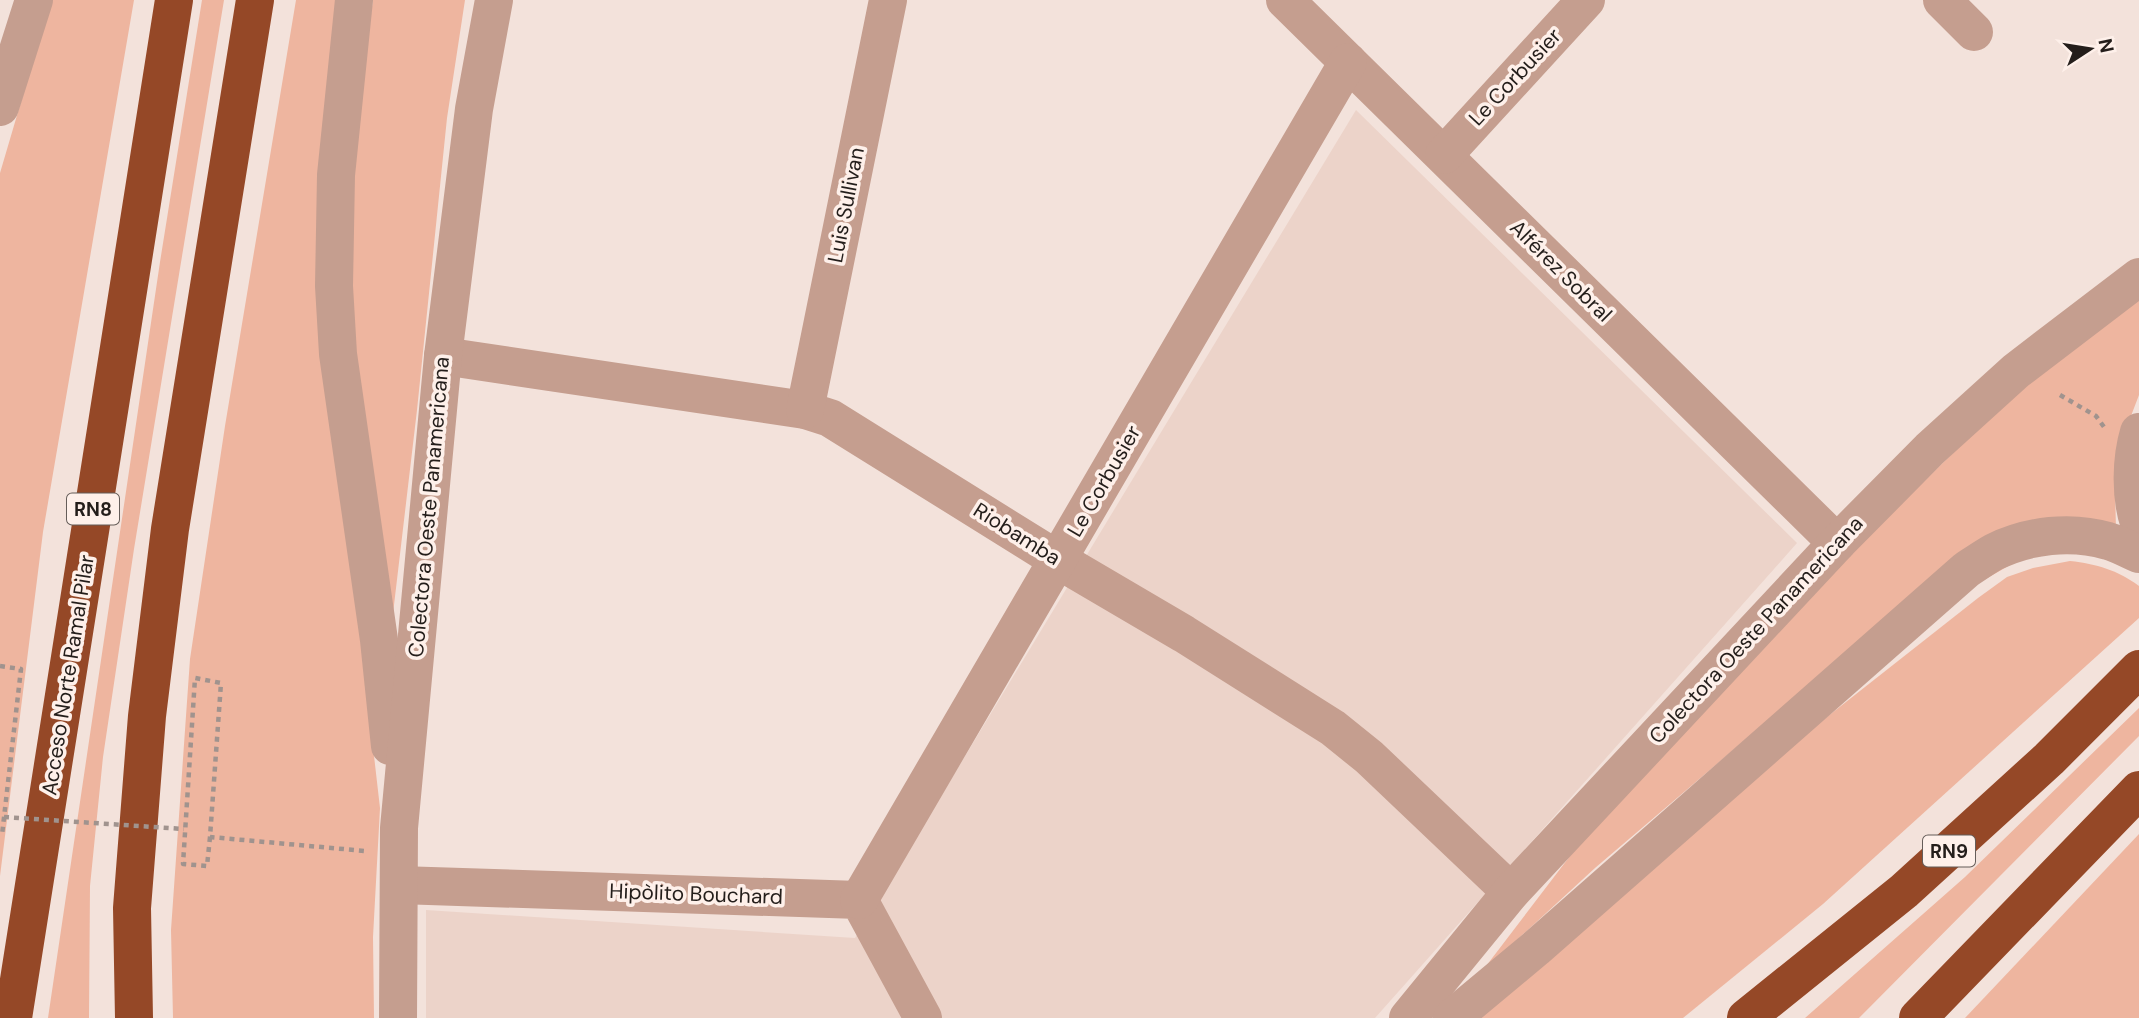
<svg xmlns="http://www.w3.org/2000/svg" width="2139" height="1018" viewBox="0 0 2139 1018" font-family="'DM Sans',sans-serif">
	<rect width="100%" height="100%" fill="#f3e2db"/>
	<polygon fill="#ecd3c9" points="1356,110 1797,543 1375,1018 426,1018 426,910 855,938"/>
	<g fill="#eeb59f">
		<polygon points="51,0 134,0 43,532 0,876 0,173"/>
		<polygon points="202,0 224,0 134,549 103,757 90,886 89,1018 48,1018 160,262"/>
		<polygon points="296,0 340,0 354,582 380,808 373,937 374,1018 173,1018 171,930 190,659 225,426"/>
		<polygon points="373,0 465,0 447,118 417,410 392,622 352,329 350,224 362,73"/>
		<polygon points="2139,296 2139,395 2121,442 2115,486 2116,531 2083,523 1827,670 1595,868 1480,974 1596,822 1782,620 1959,447 2055,357"/>
		<path d="M2070,561C2097,564 2117,570 2139,586V618L1823,904L1683,1018H1471L1728,795L1978,598L2007,577L2033,568Z"/>
		<polygon points="2139,708 2139,736 1859,1018 1805,1018 1965,877"/>
		<polygon points="2139,834 2139,1018 1965,1018"/>
	</g>
	<g fill="none" stroke-linecap="round" stroke-linejoin="round">
		<g stroke="#a0938e" stroke-width="4.5" stroke-dasharray="5 5" stroke-linecap="butt">
			<polyline points="2060,395 2096,416 2104,427"/>
			<polyline points="0,666 21,669 2,835"/>
			<polyline points="210,837 207,866 183,864 195,678 221,683 210,837 365,851"/>
		</g>
		<g stroke="#c59e8f" stroke-width="38">
			<polyline points="354,0 336,175 334,286 338,354 379,640 390,746"/>
			<polyline points="1285,0 1837,543"/>
			<polyline points="1942,0 1974,32"/>
			<polyline points="0,107 34,0"/>
			<polyline points="1444,155 1586,0"/>
			<polyline points="443,356 805,410 830,418 1058,560 1184,634 1333,728 1369,757 1511,892"/>
			<polyline points="805,410 888,0"/>
			<path d="M2139,432C2131,459 2130,496 2139,523"/>
			<polyline points="399,885 859,900 923,1018"/>
			<polyline points="859,900 1348,62"/>
			<polyline points="398,1018 399,828 443,356 474,109 494,0"/>
			<polyline points="1408,1018 1511,892 1837,543 1930,449 2016,371 2139,277"/>
			<path d="M1452,1018L1536,948L1966,570C1975,564 1985,557 1994,552C2029,535 2071,530 2108,541C2119,544 2129,550 2139,554"/>
		</g>
		<g stroke="#954827" stroke-width="38">
			<polyline points="13,1018 174,0"/>
			<polyline points="134,1018 132,908 147,716 170,529 255,0"/>
			<polyline points="1746,1018 1904,891 2049,759 2139,669"/>
			<polyline points="1918,1018 2139,790"/>
		</g>
		<polyline stroke="#a0938e" stroke-width="4.5" stroke-dasharray="5 5" stroke-linecap="butt" points="4,817 184,829"/>
	</g>
	<g text-anchor="middle" dominant-baseline="central" stroke-width="7" stroke-linejoin="round" paint-order="stroke">
		<g fill="#fef0ea" stroke="#655d59" stroke-width="2">
			<rect x="67" y="493.5" width="52" height="31" rx="5"/>
			<rect x="1923" y="835.5" width="52" height="31" rx="5"/>
		</g>
		<g font-size="19" font-weight="bold" fill="#241e1b">
			<text x="93" y="509">RN8</text>
			<text x="1949" y="851">RN9</text>
		</g>
		<g font-size="21" fill="#241e1b" stroke="#fef0ea">
			<text transform="translate(1515 77) rotate(-47)">Le Corbusier</text>
			<text transform="translate(846 205) rotate(-79)">Luis Sullivan</text>
			<text transform="translate(1561 271) rotate(45)">Alférez Sobral</text>
			<text transform="translate(1104 481) rotate(-60)">Le Corbusier</text>
			<text transform="translate(429 507) rotate(-85)">Colectora Oeste Panamericana</text>
			<text transform="translate(1017 534) rotate(32)">Riobamba</text>
			<text transform="translate(1756 630) rotate(-47)">Colectora Oeste Panamericana</text>
			<text transform="translate(68 675) rotate(-81)">Acceso Norte Ramal Pilar</text>
			<text transform="translate(696 894) rotate(2)">Hipòlito Bouchard</text>
		</g>
	</g>
	<g transform="translate(2090 49) rotate(78)" stroke="#fef0ea" stroke-width="5" paint-order="stroke">
	<path d="M0-5L12 26L0 18L-12 26Z" fill="#241e1b"/>
	<text y="-10" font-size="19" font-weight="bold" text-anchor="middle" fill="#241e1b">N</text>
	</g>
</svg>
